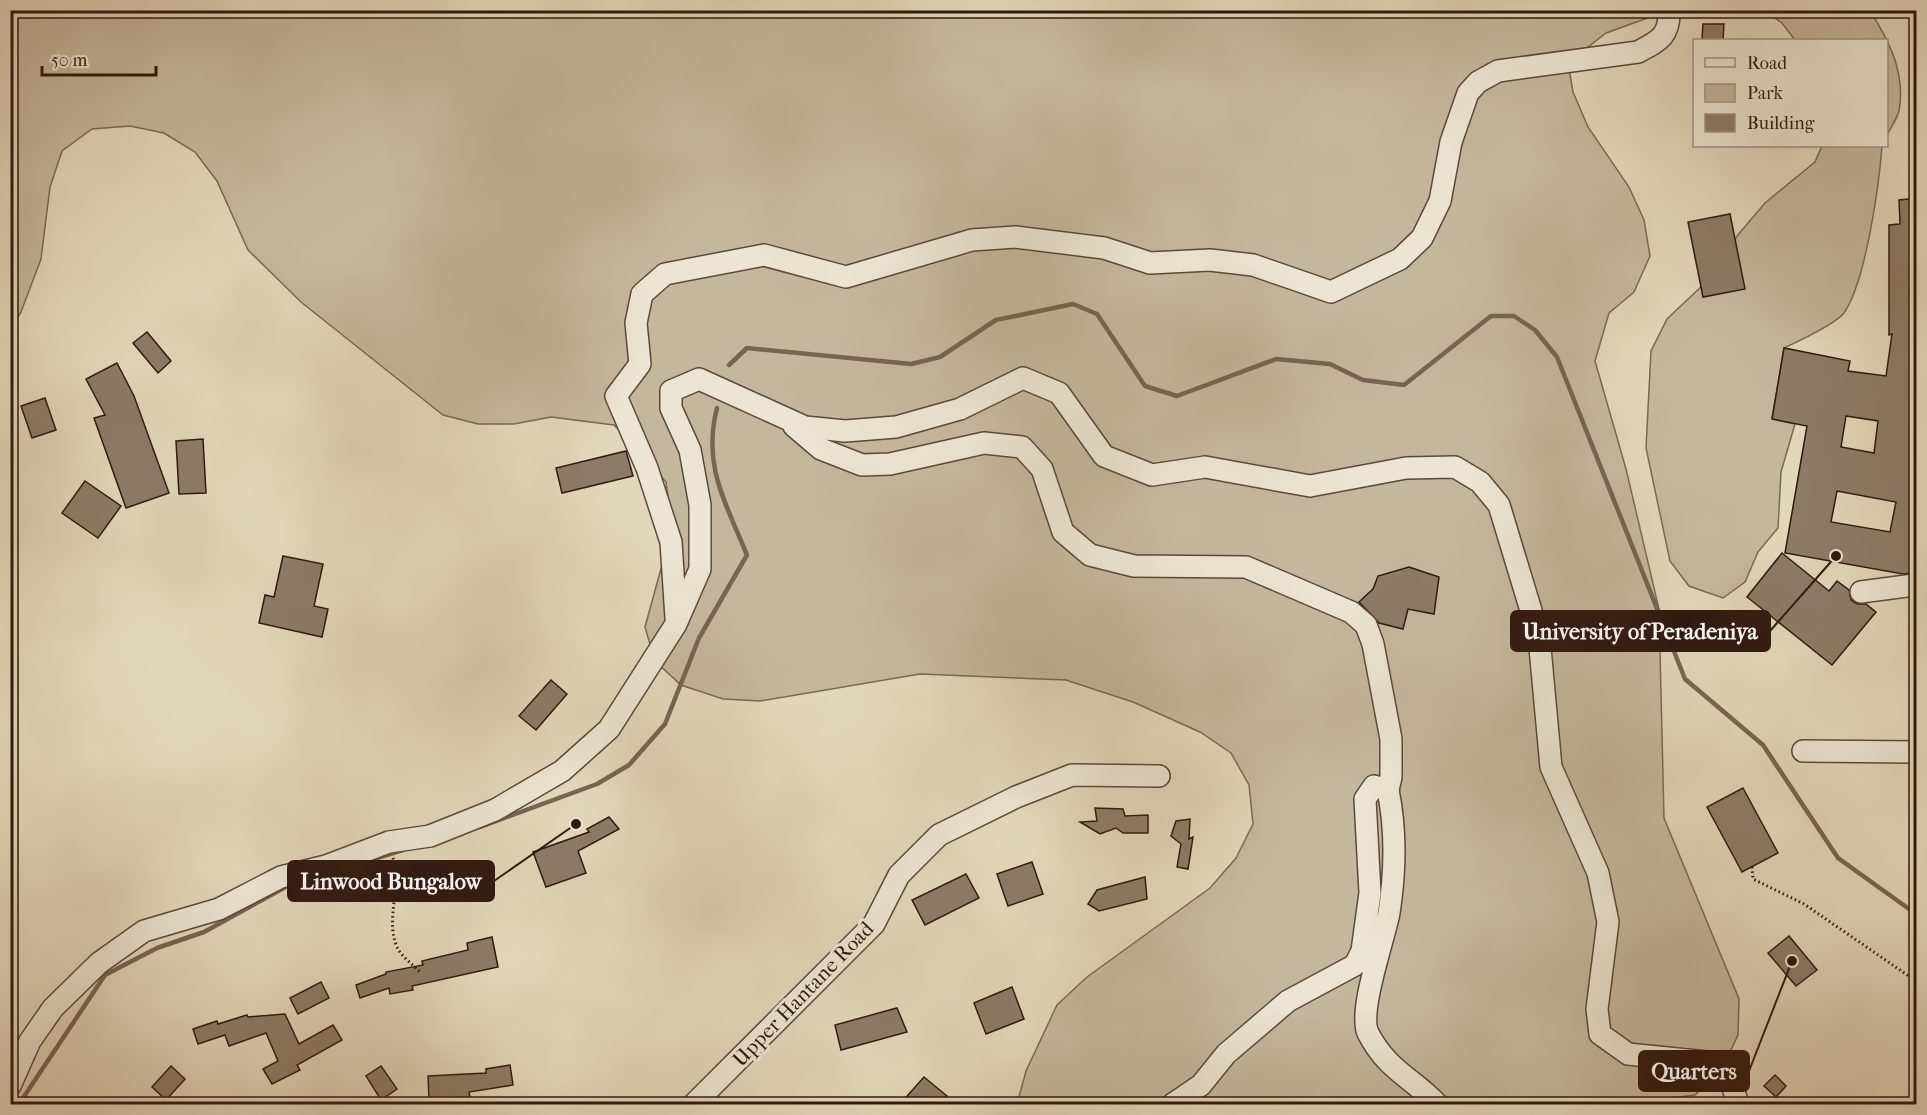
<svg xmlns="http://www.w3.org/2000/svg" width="1927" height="1115" viewBox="0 0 1927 1115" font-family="'IM FELL French Canon',serif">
	<rect width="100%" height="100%" fill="#e3d7bb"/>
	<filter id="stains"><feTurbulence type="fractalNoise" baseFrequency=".00333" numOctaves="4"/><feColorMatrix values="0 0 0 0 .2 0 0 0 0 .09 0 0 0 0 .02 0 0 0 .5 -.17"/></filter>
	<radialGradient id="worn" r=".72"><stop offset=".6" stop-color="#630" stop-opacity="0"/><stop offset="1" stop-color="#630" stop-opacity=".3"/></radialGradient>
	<g fill="#c5b79e" stroke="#7a6856" stroke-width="1.5">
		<polygon points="11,11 1667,11 1606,33 1568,63 1573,92 1588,127 1629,187 1644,220 1650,256 1634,292 1609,313 1595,361 1626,469 1659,609 1664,818 1739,999 1738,1035 1721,1071 1695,1095 1653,1100 1614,1098 1585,1104 1017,1104 1026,1071 1057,1005 1087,977 1210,888 1236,858 1253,824 1249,785 1231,753 1200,732 1133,702 1066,680 920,674 760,701 723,699 681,685 655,661 645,627 665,554 671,518 666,482 642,454 614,425 551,417 514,424 478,424 443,415 301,302 248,250 217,181 195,152 164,133 130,126 92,129 62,151 50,187 41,259 21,312 11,329"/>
		<path d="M1765,11H1870C1889,40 1906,74 1899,111C1897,119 1890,128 1887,136L1886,40H1795L1782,23Z"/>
		<path d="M1822,146H1882C1879,185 1866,281 1844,313C1834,325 1799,341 1784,348L1772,419L1795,424L1781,472L1778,528L1758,552L1745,582L1723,598L1689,586L1670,561L1646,448L1651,351L1667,319L1721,268L1737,236L1765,203L1815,162Z"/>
	</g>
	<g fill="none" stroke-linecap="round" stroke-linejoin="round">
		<g stroke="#776453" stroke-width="4.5">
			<polyline points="729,365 747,348 911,364 940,357 996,320 1073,304 1097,314 1145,386 1177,396 1276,359 1330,364 1363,380 1404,385 1491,316 1514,316 1535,330 1557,357 1685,679 1763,745 1838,858 1916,914"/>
			<path d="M480,827L597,784L629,765L665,724L699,638L747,555C726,503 702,466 717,408"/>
			<polyline points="374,859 403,850"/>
			<polyline points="19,1104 105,975 157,948 204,932 291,884"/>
		</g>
	</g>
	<g fill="#8d7b68" stroke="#30180f" stroke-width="1.5" fill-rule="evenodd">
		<polygon points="1703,24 1724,24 1723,40 1702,40"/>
		<path d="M1917,198V560L1914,573L1903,574L1785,553L1807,426L1772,419L1784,348L1850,361L1848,371L1886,376L1892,334L1889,335V225L1900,224L1899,200ZM1846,416L1878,421L1874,453L1841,447ZM1837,491L1896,502L1890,532L1831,522Z"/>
		<polygon points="1730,214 1745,289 1703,297 1688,222"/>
		<polygon points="147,332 171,361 158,373 133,343"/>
		<polygon points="117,363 134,396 169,493 126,508 94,418 105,415 86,379"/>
		<polygon points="45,398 56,430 32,438 21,406"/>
		<polygon points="203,439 206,493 179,494 176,441"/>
		<polygon points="626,451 633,476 562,493 556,468"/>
		<polygon points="85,481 121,506 98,538 62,513"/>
		<polygon points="1782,553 1829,591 1837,581 1849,590 1851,600 1857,604 1866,604 1876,612 1832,665 1747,597"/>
		<polygon points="283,556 323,564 314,606 328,609 322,637 259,623 265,595 274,597"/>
		<polygon points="1409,567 1439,577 1434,614 1408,609 1403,629 1379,623 1359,602 1373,589 1378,576"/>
		<polygon points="551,680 567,694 536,730 519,716"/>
		<polygon points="1743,788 1778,853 1742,872 1707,807"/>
		<polygon points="1095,808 1123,809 1125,816 1148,815 1148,833 1123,833 1116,828 1100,834 1080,822 1097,821"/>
		<polygon points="609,817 619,829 578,851 586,873 546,887 533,852 589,832 587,829"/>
		<polygon points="1190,819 1189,839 1193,837 1188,869 1177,867 1181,844 1171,836 1176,821"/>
		<polygon points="1032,862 1043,894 1008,906 997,874"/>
		<polygon points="966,874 979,898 925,925 912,900"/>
		<polygon points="1145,877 1147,899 1099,911 1088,904 1097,890"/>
		<polygon points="1789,936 1817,970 1796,986 1768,953"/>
		<polygon points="492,937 498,967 412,986 413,990 390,994 389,988 360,998 356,985 386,974 386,972 423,965 422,961 468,950 467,943"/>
		<polygon points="321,982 329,998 298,1014 290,998"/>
		<polygon points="1012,987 1024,1019 986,1034 974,1003"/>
		<polygon points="897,1008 907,1032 841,1050 835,1025"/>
		<polygon points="285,1014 299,1044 333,1025 342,1040 297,1065 300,1070 272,1084 263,1069 278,1061 266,1033 229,1046 225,1035 198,1044 193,1029 217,1021 218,1024 247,1015 248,1017"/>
		<polygon points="510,1065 513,1085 469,1092 470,1097 429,1099 428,1076 486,1073 486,1069"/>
		<polygon points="171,1066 185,1079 166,1100 152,1087"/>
		<polygon points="381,1066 397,1089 381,1100 366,1076"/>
		<polygon points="1775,1075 1786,1086 1776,1097 1764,1086"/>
		<polygon points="924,1077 947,1096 940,1104 900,1104"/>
	</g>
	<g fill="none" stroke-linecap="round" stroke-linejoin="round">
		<g stroke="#5d483a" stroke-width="24">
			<g id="minor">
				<polyline points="794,426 821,449 862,465 890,464 984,443 1022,447 1042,469 1063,532 1090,555 1134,566 1246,567 1351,612 1366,625 1373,644 1391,739 1391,777 1388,790"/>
				<polyline points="1861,592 1914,585"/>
				<path d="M676,618L671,542L647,468L616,396L640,364L636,323L642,294L665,274L764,255L846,277L972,240L1015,237L1104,248L1150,263L1210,260L1253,265L1331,292L1400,259L1422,238L1440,201L1451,142L1468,93L1478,82L1498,71L1638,52C1659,41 1670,36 1669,10"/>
				<polyline points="1803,751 1916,752"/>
				<polyline points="10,1086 30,1041 53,1008 99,963 144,931 219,909 281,877 326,866 389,842 430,836 495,810 562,771 609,729 676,624 700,569 700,505 690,450 671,408 671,391 699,379 805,427 845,431 896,427 960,409 1023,378 1059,393 1104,456 1152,475 1205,467 1310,486 1406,468 1455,467 1480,482 1499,505 1539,637 1551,767 1598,873 1608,922 1597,1009 1600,1034 1628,1054 1707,1062 1729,1075 1738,1104"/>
				<polyline points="694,1104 874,924 899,875 939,835 1016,797 1072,775 1159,776"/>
				<path d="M1173,1104L1201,1085L1226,1054L1288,1001L1355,965L1362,951L1370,893L1365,799L1374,786L1388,790C1396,829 1395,874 1389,913C1384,939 1358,1012 1368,1033C1387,1070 1411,1077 1437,1104"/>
			</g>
		</g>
		<g stroke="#30180f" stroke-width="3" stroke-dasharray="1.5 3" stroke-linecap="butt">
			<polyline points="10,440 16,442"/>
			<path d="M393,858C402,887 385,920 397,947C401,956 413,965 420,972"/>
			<polyline points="1752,867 1753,879 1804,904 1916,981"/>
		</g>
		<use href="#minor" stroke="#ede5d3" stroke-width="21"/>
	</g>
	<g text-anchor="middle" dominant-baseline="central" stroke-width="6" stroke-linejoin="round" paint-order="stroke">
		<g font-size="21" fill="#30180f" stroke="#ede5d3">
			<text transform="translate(803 994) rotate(-46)">Upper Hantane Road</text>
		</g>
	</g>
	<path fill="none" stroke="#30180f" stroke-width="2" d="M1836 556L1770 631M576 824L494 881M1792 961L1749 1071"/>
	<g fill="#30180f" stroke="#ede5d3" stroke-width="2">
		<circle cx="1836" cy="556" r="6"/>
		<circle cx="576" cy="824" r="6"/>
		<circle cx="1792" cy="961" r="6"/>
	</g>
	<g fill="#30180f" stroke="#30180f" stroke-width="2">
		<rect x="1511" y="611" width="259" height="40" rx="6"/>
		<rect x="288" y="861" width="206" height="40" rx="6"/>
		<rect x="1639" y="1051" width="110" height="40" rx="6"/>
	</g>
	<g font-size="22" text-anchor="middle" font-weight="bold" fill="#fff">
		<text x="1640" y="639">University of Peradeniya</text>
		<text x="391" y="889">Linwood Bungalow</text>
		<text x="1694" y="1079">Quarters</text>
	</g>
	<rect width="1927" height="1115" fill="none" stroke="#e3d7bb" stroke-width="36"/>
	<rect x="12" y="12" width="1903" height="1091" fill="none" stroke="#30180f" stroke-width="3"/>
	<rect x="18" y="18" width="1891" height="1079" fill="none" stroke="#30180f" stroke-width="1.5"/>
	<rect x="1693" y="39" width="195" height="108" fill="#ede5d3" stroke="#a19385" stroke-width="1.5"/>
	<rect x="1705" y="58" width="30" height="9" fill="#ede5d3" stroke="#a19385" stroke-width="1.5"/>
	<text x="1747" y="69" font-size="18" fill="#30180f">Road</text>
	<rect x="1705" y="84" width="30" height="18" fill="#c5b79e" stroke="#a19385" stroke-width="1.5"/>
	<text x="1747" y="99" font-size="18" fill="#30180f">Park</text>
	<rect x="1705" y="114" width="30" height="18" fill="#8d7b68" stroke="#a19385" stroke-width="1.5"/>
	<text x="1747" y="129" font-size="18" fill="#30180f">Building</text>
	<path d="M42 66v9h114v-9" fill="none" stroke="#30180f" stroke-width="3"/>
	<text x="51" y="66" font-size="18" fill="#30180f" stroke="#ede5d3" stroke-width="4.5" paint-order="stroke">50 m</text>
	<rect width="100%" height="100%" filter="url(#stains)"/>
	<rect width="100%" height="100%" fill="url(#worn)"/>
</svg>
